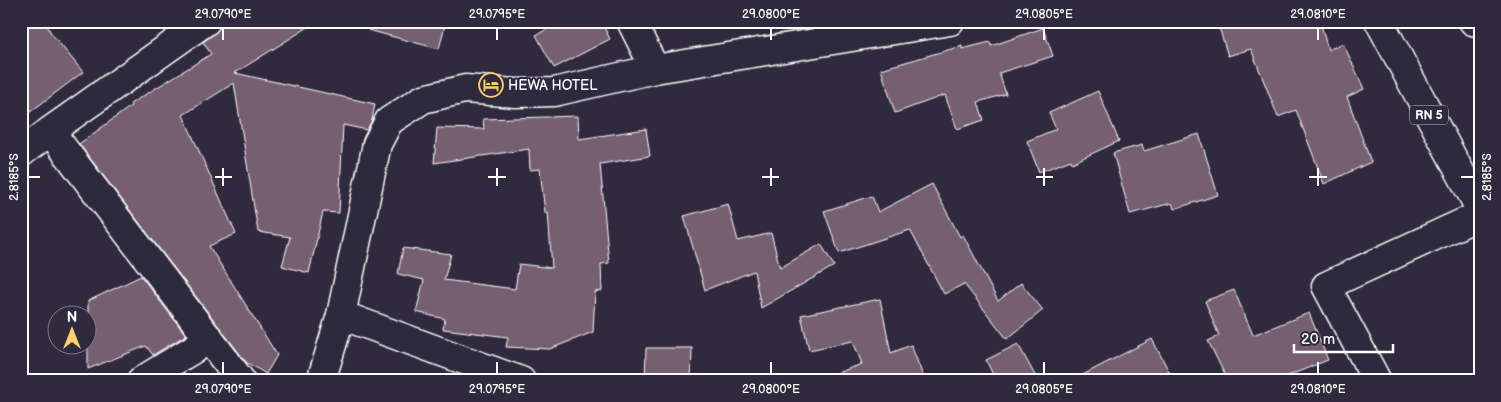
<svg xmlns="http://www.w3.org/2000/svg" width="1501" height="402" viewBox="0 0 1501 402" font-family="'Balsamiq Sans',sans-serif">
	<rect width="100%" height="100%" fill="#2f2a3d"/>
	<filter id="ink" filterUnits="userSpaceOnUse"><feTurbulence type="fractalNoise" baseFrequency=".02" numOctaves="2"/><feDisplacementMap in="SourceGraphic" scale="10" xChannelSelector="R" yChannelSelector="G"/><feConvolveMatrix kernelMatrix="1 2 1 2 8 2 1 2 1" color-interpolation-filters="sRGB"/></filter>
	<g filter="url(#ink)">
		<g fill="#775f72" stroke="#fff">
			<polygon points="21,21 45,21 51,33 83,72 21,119"/>
			<polygon points="221,21 318,21 235,73 375,104 372,120 367,130 343,125 339,213 323,212 309,273 282,266 290,237 258,232 234,83 183,115 236,234 209,246 277,355 266,374 246,362 79,144 131,106 130,104 211,54 203,42 215,33 220,28"/>
			<polygon points="369,21 446,21 439,49 368,30"/>
			<polygon points="563,21 601,21 610,39 554,68 536,35"/>
			<polygon points="1217,21 1320,21 1328,50 1343,43 1364,89 1347,97 1371,162 1324,184 1296,110 1278,117 1251,49 1228,56"/>
			<polygon points="1043,28 1053,56 999,73 1006,94 978,102 984,120 957,129 945,95 895,113 881,69 962,46 962,49 990,42 991,46"/>
			<polygon points="1098,91 1119,141 1072,163 1071,160 1039,172 1027,141 1056,129 1049,113"/>
			<polygon points="578,116 579,139 646,129 650,156 600,164 609,263 601,264 602,291 595,292 593,332 550,349 506,347 508,337 443,329 445,319 416,312 424,280 398,274 403,248 451,254 444,280 515,289 519,264 552,268 548,212 545,213 540,169 530,170 529,149 434,163 437,128 484,129 483,119"/>
			<polygon points="1199,134 1218,195 1174,209 1172,203 1130,214 1113,153 1142,145 1144,151"/>
			<polygon points="932,184 960,237 963,235 998,301 1021,283 1043,310 1007,339 964,284 944,294 910,230 839,253 824,211 872,196 878,212"/>
			<polygon points="728,204 738,241 771,233 780,268 821,244 834,266 761,308 754,271 705,290 684,216"/>
			<polygon points="141,276 186,335 153,355 146,346 88,369 88,301"/>
			<polygon points="1234,290 1253,335 1309,313 1328,360 1275,381 1228,381 1208,341 1219,336 1205,301"/>
			<polygon points="880,299 891,353 911,345 925,381 824,381 823,378 862,364 853,341 809,350 801,315"/>
			<polygon points="1152,339 1174,381 1071,381"/>
			<polygon points="1018,344 1038,381 996,381 986,360"/>
			<polygon points="646,348 692,348 691,381 645,381"/>
		</g>
		<g fill="none" stroke-linecap="round" stroke-linejoin="round">
			<g stroke="#fff" stroke-width="31">
				<g id="minor">
					<polyline points="631,21 655,69"/>
					<polyline points="1473,21 1480,23"/>
					<polyline points="50,131 241,381"/>
					<polyline points="21,153 50,131 206,21"/>
					<polyline points="341,315 521,381"/>
					<polyline points="141,381 210,339"/>
					<polyline points="321,381 341,315 377,144 389,121 423,99 465,89 516,93 554,92 655,69 950,21"/>
					<polyline points="1377,381 1326,286 1480,215"/>
				</g>
			</g>
			<g stroke="#fff" stroke-width="31">
				<polyline id="major" points="1379,21 1480,209"/>
			</g>
			<use href="#minor" stroke="#2f2a3d" stroke-width="28"/>
			<use href="#major" stroke="#2f2a3d" stroke-width="28"/>
		</g>
	</g>
	<path fill="none" stroke="#fff" stroke-width="2" d="M223,28V40M497,28V40M771,28V40M1044,28V40M1318,28V40M223,168V186M497,168V186M771,168V186M1044,168V186M1318,168V186M28,177H40M215,177H232M488,177H506M762,177H779M1036,177H1053M1309,177H1327M1461,177H1474M223,362V374M497,362V374M771,362V374M1044,362V374M1318,362V374"/>
	<defs>
		<g id="hotel-ring" transform="scale(1.25)"><circle r="9.5" fill="#2f2a3d" stroke="#ffd166" stroke-width="1.5"/><path d="M-6-4.5h1.5V1H6V5H4.5V3h-9V5H-6ZM-4 0a1.8 1.8 0 1 1 3.6 0ZM.5 0V-2.5h3Q6-2.5 6 0Z" fill="#ffd166"/></g>
	</defs>
	<g fill-rule="evenodd">
		<use href="#hotel-ring" x="491" y="85"/>
	</g>
	<g text-anchor="middle" dominant-baseline="central" stroke-width="4" stroke-linejoin="round" paint-order="stroke">
		<rect fill="#2f2a3d" stroke="#c1bfc5" stroke-width="1" x="1410" y="105.5" width="38" height="19" rx="4"/>
		<g font-size="12" font-weight="bold" fill="#fff">
			<text x="1429" y="115">RN 5</text>
		</g>
		<g font-size="14" fill="#fff" stroke="#2f2a3d" text-anchor="start">
			<text x="508" y="85">HEWA HOTEL</text>
		</g>
	</g>
	<rect width="1501" height="402" fill="none" stroke="#2f2a3d" stroke-width="55"/>
	<g transform="translate(72 330)"><circle r="24" fill="#2f2a3d" stroke="#827f8b"/>
	<path d="M0-4L9 19L0 12L-9 19Z" fill="#ffd166"/>
	<text y="-8" font-size="14" font-weight="bold" text-anchor="middle" fill="#ffffff">N</text>
	</g>
	<path d="M1294 344v8h99v-8" fill="none" stroke="#ffffff" stroke-width="2.5"/>
	<text x="1301" y="344" font-size="15" fill="#ffffff" stroke="#2f2a3d" stroke-width="4" paint-order="stroke">20 m</text>
	<rect x="28" y="28" width="1446" height="346" fill="none" stroke="#fff" stroke-width="2"/>
	<g font-size="12" text-anchor="middle" fill="#fff">
		<text x="223" y="18">29.0790°E</text>
		<text x="497" y="18">29.0795°E</text>
		<text x="771" y="18">29.0800°E</text>
		<text x="1044" y="18">29.0805°E</text>
		<text x="1318" y="18">29.0810°E</text>
		<text transform="translate(14 177) rotate(-90)" y="4">2.8185°S</text>
		<text transform="translate(1487 177) rotate(-90)" y="4">2.8185°S</text>
		<text x="223" y="393">29.0790°E</text>
		<text x="497" y="393">29.0795°E</text>
		<text x="771" y="393">29.0800°E</text>
		<text x="1044" y="393">29.0805°E</text>
		<text x="1318" y="393">29.0810°E</text>
	</g>
</svg>
